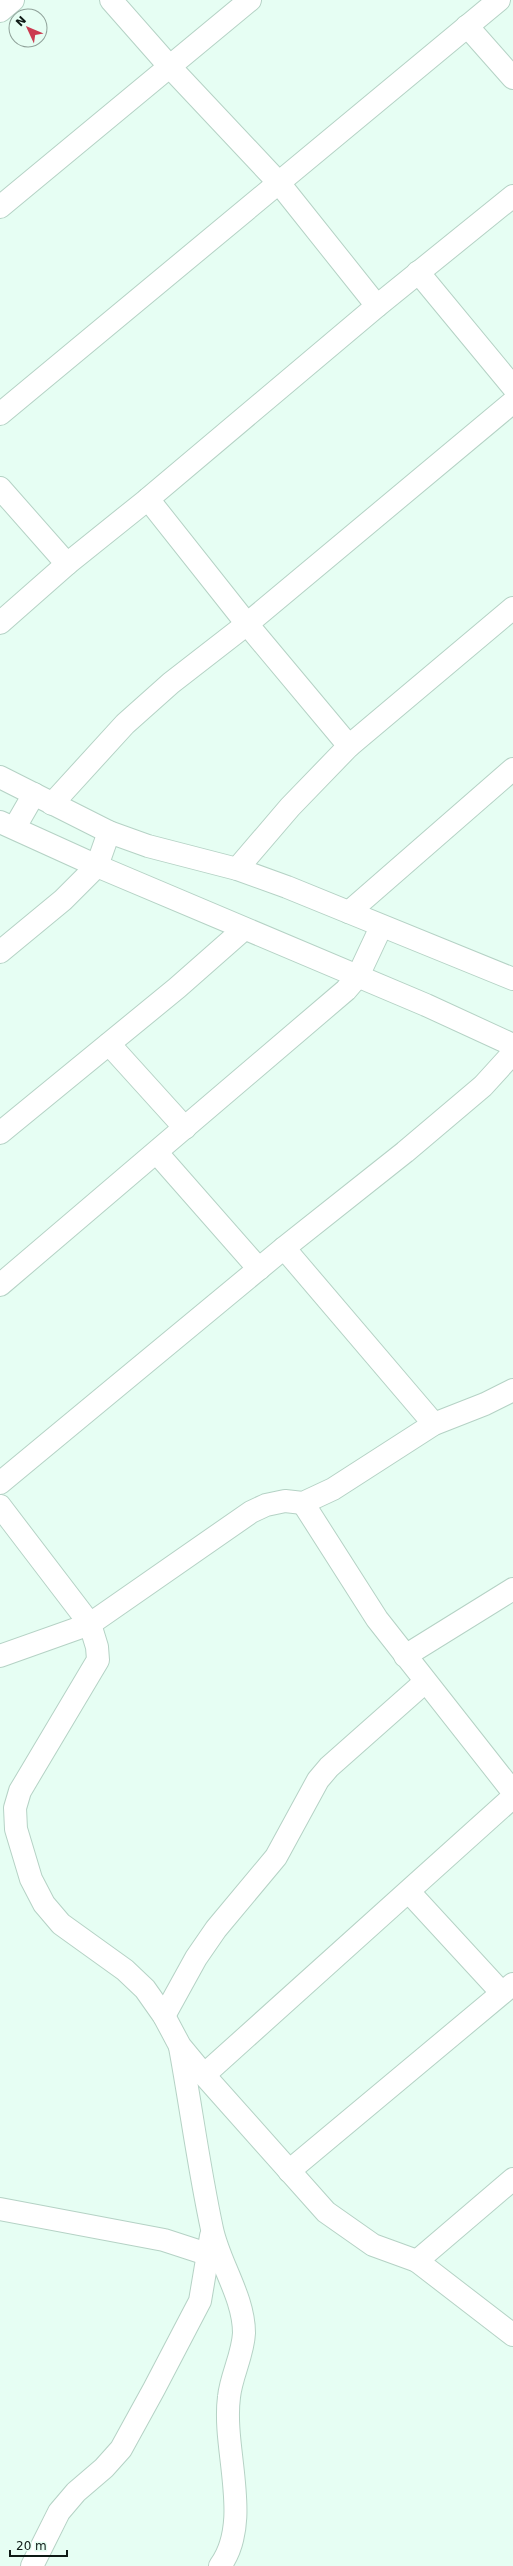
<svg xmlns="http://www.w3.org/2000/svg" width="513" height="2566" viewBox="0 0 513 2566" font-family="'DejaVu Sans',sans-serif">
	<rect width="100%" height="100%" fill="#e6fef3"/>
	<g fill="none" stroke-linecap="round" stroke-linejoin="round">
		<g stroke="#b5d2c5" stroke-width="24">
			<g id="minor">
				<polyline points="111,0 170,67 279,183 377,306"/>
				<polyline points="0,11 13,0"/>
				<polyline points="467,26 513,78"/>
				<polyline points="0,207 250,0"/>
				<polyline points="418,272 513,387"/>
				<polyline points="0,414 499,0"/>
				<polyline points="0,488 67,564"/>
				<polyline points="148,499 247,624 349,746"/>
				<polyline points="0,623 67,564 148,499 377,306 513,196"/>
				<polyline points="0,777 109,832 148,846 237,869 287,887 513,979"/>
				<polyline points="52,804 125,724 171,683 247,624 513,402"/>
				<polyline points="0,822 97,866 426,1005 513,1045"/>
				<polyline points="15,827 34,794"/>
				<polyline points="237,869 290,807 349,746 513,608"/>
				<polyline points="349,912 513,769"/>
				<polyline points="0,952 63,900 97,866 109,832"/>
				<polyline points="109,1044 185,1128"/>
				<polyline points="0,1133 177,988 244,929"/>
				<polyline points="157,1153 259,1269"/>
				<polyline points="284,1248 434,1424"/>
				<polyline points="0,1285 346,990 358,976 381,927"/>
				<polyline points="0,1483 284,1248 405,1152 483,1086 513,1053"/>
				<polyline points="303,1503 377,1619 513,1792"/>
				<polyline points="0,1506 90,1624 97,1647 98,1660 20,1791 15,1808 16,1829 31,1879 44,1904 61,1924 125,1970 145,1989 164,2016 180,2046 204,2075 326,2212 373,2245 417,2261 513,2335"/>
				<polyline points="0,1656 90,1624 251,1512 266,1505 285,1501 303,1503 333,1489 434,1424 485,1404 513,1390"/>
				<polyline points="405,1656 513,1589"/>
				<polyline points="409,1892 502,1993"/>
				<polyline points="164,2016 196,1958 216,1929 276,1857 318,1780 329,1767 425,1682"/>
				<path d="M180,2047C191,2107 199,2169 212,2229C219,2263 244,2297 244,2333C243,2355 231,2376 229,2397C222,2450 253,2521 220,2566"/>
				<polyline points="204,2075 513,1797"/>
				<polyline points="289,2171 513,1984"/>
				<polyline points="0,2209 164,2240 210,2255"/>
				<polyline points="417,2261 513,2179"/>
				<polyline points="32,2566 59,2512 76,2492 104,2468 121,2449 154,2389 200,2301 211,2236"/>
			</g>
		</g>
		<use href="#minor" stroke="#fff" stroke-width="22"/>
	</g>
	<g transform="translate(28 28) rotate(314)"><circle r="19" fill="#e6fef3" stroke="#90a29a"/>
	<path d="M0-3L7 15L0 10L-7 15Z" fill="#cb3b50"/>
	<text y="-6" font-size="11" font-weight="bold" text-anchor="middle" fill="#0e1915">N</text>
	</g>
	<path d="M10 2550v6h57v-6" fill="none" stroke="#0e1915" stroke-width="2"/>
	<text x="16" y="2550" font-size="12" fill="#0e1915" stroke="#e6fef3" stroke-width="3" paint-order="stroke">20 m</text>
</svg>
